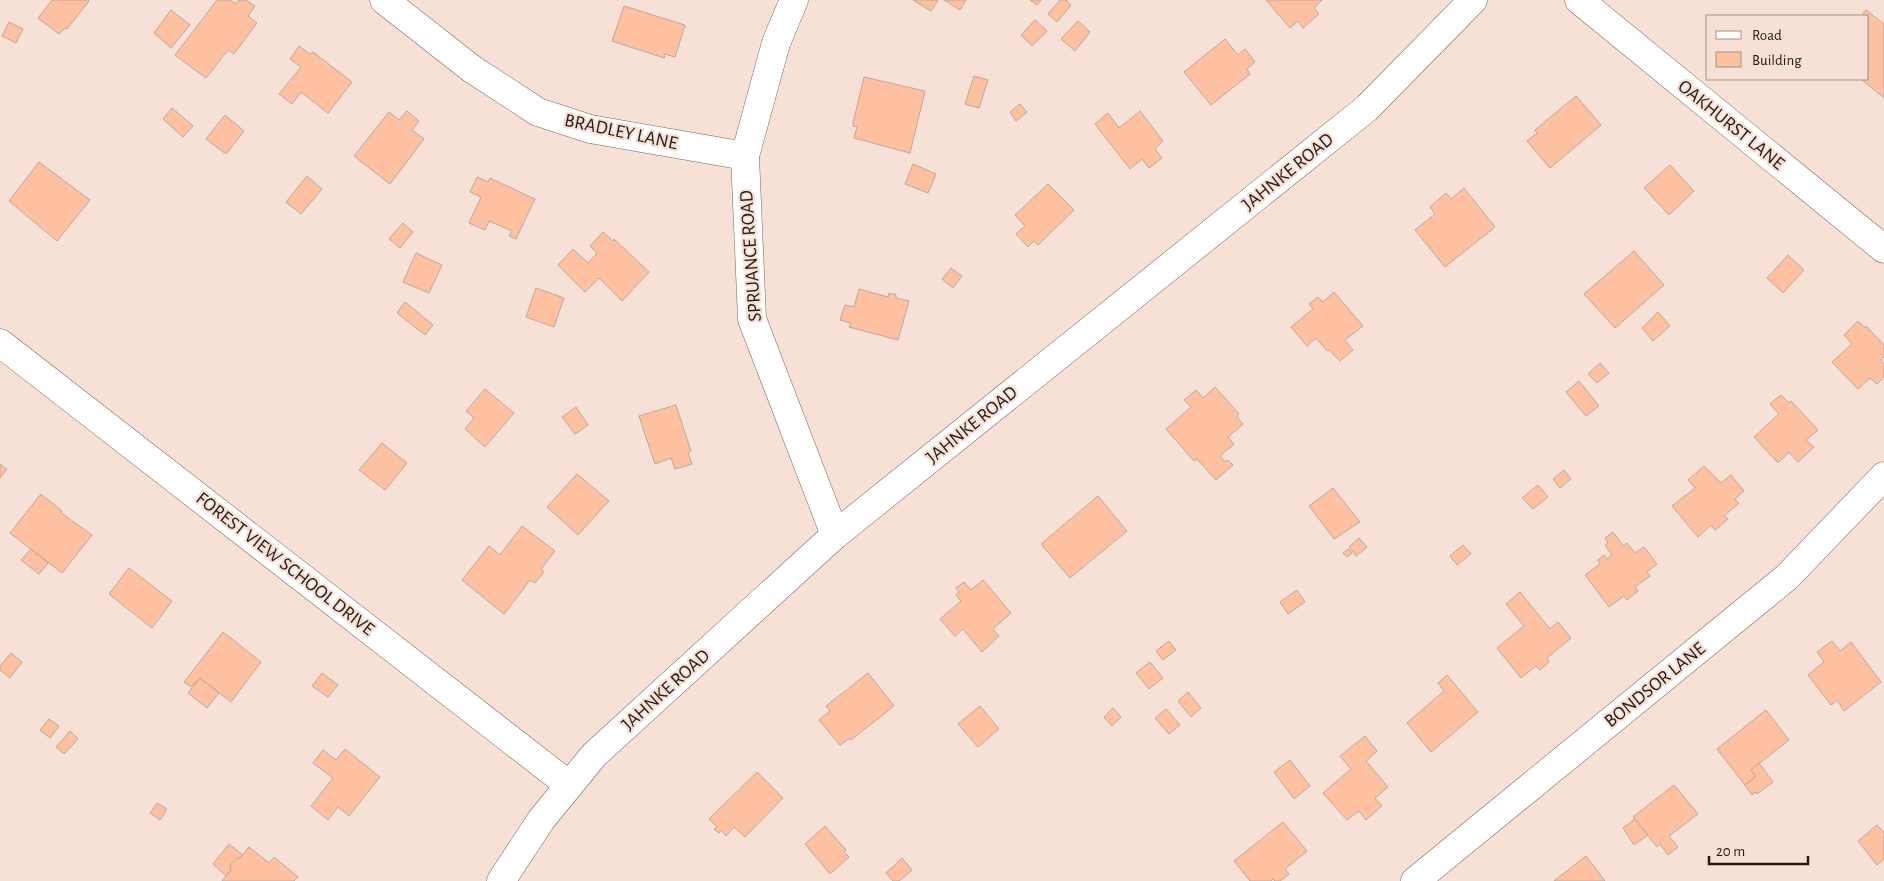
<svg xmlns="http://www.w3.org/2000/svg" width="1884" height="881" viewBox="0 0 1884 881" font-family="'Alegreya Sans',sans-serif">
	<rect width="100%" height="100%" fill="#f7e0d5"/>
	<g fill="#fdc1a2" stroke="#bda89e">
		<polygon points="52,0 88,0 89,1 67,29 65,28 59,34 38,18"/>
		<polygon points="217,0 230,0 236,4 239,0 246,0 255,6 248,16 257,23 234,54 228,50 206,78 175,55"/>
		<polygon points="913,0 938,0 931,11"/>
		<polygon points="944,0 966,0 960,10"/>
		<polygon points="1030,0 1041,0 1037,5"/>
		<polygon points="1060,0 1066,0 1071,5 1057,22 1048,14"/>
		<polygon points="1266,0 1322,0 1314,8 1319,14 1303,28 1298,21 1290,28"/>
		<polygon points="624,6 685,25 675,57 665,54 664,58 612,41"/>
		<polygon points="171,10 190,25 171,48 154,33"/>
		<polygon points="1866,10 1884,24 1884,98 1861,79 1868,79 1868,16 1861,16"/>
		<polygon points="1035,20 1047,31 1032,46 1021,35"/>
		<polygon points="1078,21 1090,32 1075,51 1061,39"/>
		<polygon points="9,22 23,29 16,43 2,36"/>
		<polygon points="1225,39 1238,55 1245,49 1255,62 1247,69 1250,74 1211,105 1184,72"/>
		<polygon points="299,46 310,54 313,52 352,82 328,113 301,92 292,104 279,94 301,67 290,59"/>
		<polygon points="974,76 988,80 979,108 965,104"/>
		<polygon points="864,77 925,91 910,153 854,138 857,127 853,126 853,123"/>
		<polygon points="1576,96 1601,125 1550,168 1527,141 1537,133 1535,130"/>
		<polygon points="1020,104 1027,112 1016,121 1010,112"/>
		<polygon points="172,108 193,126 183,137 163,119"/>
		<polygon points="407,111 419,121 412,130 424,139 390,184 354,156 389,112 399,120"/>
		<polygon points="1140,111 1163,141 1155,149 1162,158 1149,168 1142,159 1130,169 1095,124 1108,113 1119,128"/>
		<polygon points="225,115 244,131 226,154 206,139"/>
		<polygon points="39,162 90,200 57,241 9,201"/>
		<polygon points="913,164 936,174 928,193 905,184"/>
		<polygon points="1670,165 1694,191 1669,215 1644,188"/>
		<polygon points="307,176 322,189 301,214 286,202"/>
		<polygon points="477,177 488,182 490,178 535,199 516,239 509,236 512,231 489,221 485,230 469,223 481,197 470,192"/>
		<polygon points="1048,184 1074,210 1038,245 1034,241 1028,247 1016,234 1025,226 1015,215"/>
		<polygon points="1464,188 1495,227 1445,267 1415,230 1435,214 1430,207 1446,193 1451,199"/>
		<polygon points="403,223 413,232 400,248 389,239"/>
		<polygon points="603,232 613,241 614,239 649,272 622,301 599,278 585,292 558,265 573,249 588,263 597,253 590,246"/>
		<polygon points="1634,251 1664,285 1615,328 1584,294"/>
		<polygon points="416,253 442,265 429,293 403,282"/>
		<polygon points="1788,255 1804,270 1783,293 1767,278"/>
		<polygon points="951,268 962,276 953,288 942,279"/>
		<polygon points="536,288 564,298 554,327 526,317"/>
		<polygon points="859,289 888,297 889,293 896,295 896,298 909,301 898,340 849,327 851,323 840,320 845,305 854,307"/>
		<polygon points="1334,292 1363,326 1345,340 1353,350 1340,361 1329,350 1327,351 1316,338 1307,346 1291,327 1313,309 1309,304 1318,297 1323,302"/>
		<polygon points="405,302 433,325 425,335 397,313"/>
		<polygon points="1658,312 1670,326 1653,341 1642,328"/>
		<polygon points="1858,321 1865,328 1866,326 1884,345 1884,357 1881,360 1884,364 1884,377 1877,384 1870,378 1858,389 1832,362 1852,344 1844,335"/>
		<polygon points="1600,363 1609,373 1597,383 1588,374"/>
		<polygon points="1579,381 1599,406 1586,416 1566,392"/>
		<polygon points="1215,387 1239,414 1237,417 1243,424 1228,437 1234,444 1220,456 1225,462 1228,460 1233,465 1216,480 1197,459 1194,461 1166,429 1191,407 1184,400 1196,390 1203,398"/>
		<polygon points="485,389 514,413 485,447 465,429 474,418 466,411"/>
		<polygon points="1781,395 1789,403 1791,401 1818,430 1806,440 1814,447 1798,462 1789,452 1778,463 1754,437 1779,414 1770,404"/>
		<polygon points="676,405 691,451 688,453 692,464 675,469 671,458 655,464 639,416"/>
		<polygon points="576,407 588,425 575,434 562,417"/>
		<polygon points="382,443 407,463 385,490 359,470"/>
		<polygon points="0,464 7,469 0,478"/>
		<polygon points="1704,466 1721,483 1731,475 1744,491 1735,499 1739,503 1724,516 1728,519 1715,530 1711,525 1698,537 1672,506 1695,488 1688,480"/>
		<polygon points="1564,470 1571,479 1560,488 1553,479"/>
		<polygon points="577,474 609,501 578,535 547,507"/>
		<polygon points="1538,485 1548,497 1533,509 1522,498"/>
		<polygon points="1333,488 1360,522 1334,539 1309,506"/>
		<polygon points="41,494 62,511 60,512 92,535 62,573 10,533"/>
		<polygon points="1098,496 1127,531 1070,578 1041,544"/>
		<polygon points="522,526 555,551 541,569 544,572 535,583 530,580 504,614 462,580 489,546 500,555"/>
		<polygon points="1613,532 1623,546 1627,543 1635,553 1644,547 1657,564 1647,572 1650,576 1635,587 1638,591 1627,600 1624,596 1609,607 1585,575 1600,564 1598,560 1604,555 1607,559 1612,555 1605,545 1608,543 1605,538"/>
		<polygon points="1359,538 1367,547 1356,556 1349,547"/>
		<polygon points="1463,545 1471,554 1457,565 1450,556"/>
		<polygon points="31,549 48,563 39,574 21,560"/>
		<polygon points="1348,549 1352,553 1347,557 1343,553"/>
		<polygon points="129,568 172,601 152,628 109,594"/>
		<polygon points="983,580 1011,613 993,629 999,636 982,652 963,629 955,636 940,619 961,601 956,595 959,592 956,588 964,582 971,590"/>
		<polygon points="1297,590 1305,602 1288,614 1280,602"/>
		<polygon points="1520,592 1550,629 1558,622 1571,638 1547,658 1549,662 1540,670 1536,666 1521,678 1497,648 1524,626 1506,604"/>
		<polygon points="223,632 261,662 231,702 200,678 191,687 184,682"/>
		<polygon points="1169,641 1176,650 1163,660 1156,651"/>
		<polygon points="1832,641 1840,651 1851,642 1881,682 1844,711 1837,700 1831,705 1808,675 1824,662 1817,652"/>
		<polygon points="11,653 22,662 10,678 0,670 0,666"/>
		<polygon points="1150,662 1163,678 1149,689 1136,673"/>
		<polygon points="322,673 338,685 328,697 312,686"/>
		<polygon points="868,673 894,706 851,740 850,738 840,745 819,720 830,711 826,706"/>
		<polygon points="1447,675 1478,712 1431,752 1407,723 1444,691 1438,683"/>
		<polygon points="200,678 219,693 207,708 188,693"/>
		<polygon points="1188,692 1201,708 1191,717 1178,701"/>
		<polygon points="980,706 999,729 978,747 958,724"/>
		<polygon points="1113,708 1121,717 1112,726 1104,717"/>
		<polygon points="1166,709 1180,725 1169,734 1155,718"/>
		<polygon points="1766,710 1789,740 1751,770 1756,776 1745,785 1717,749"/>
		<polygon points="49,719 59,726 50,738 40,730"/>
		<polygon points="70,731 78,739 64,754 56,747"/>
		<polygon points="1365,736 1377,751 1366,761 1388,787 1375,798 1382,806 1366,820 1359,811 1347,820 1323,793 1351,769 1340,756"/>
		<polygon points="345,749 380,777 349,816 338,807 328,820 311,806 333,778 313,763 323,750 336,760"/>
		<polygon points="1290,760 1310,786 1294,799 1274,772"/>
		<polygon points="1759,763 1773,782 1757,794 1755,792 1752,795 1745,785 1756,776 1751,770"/>
		<polygon points="757,772 783,798 745,837 734,827 726,836 721,830 719,833 714,829 717,827 709,819"/>
		<polygon points="1674,785 1698,814 1669,836 1678,847 1668,855 1660,844 1657,847 1633,817"/>
		<polygon points="157,803 167,809 160,820 150,813"/>
		<polygon points="1635,819 1648,835 1634,845 1623,828"/>
		<polygon points="1283,822 1307,851 1285,869 1289,874 1280,881 1275,881 1273,879 1271,881 1250,881 1234,861"/>
		<polygon points="1877,825 1884,833 1884,859 1877,865 1858,841"/>
		<polygon points="825,826 846,850 844,852 849,857 830,874 805,844"/>
		<polygon points="229,844 243,855 230,865 231,870 226,876 213,864"/>
		<polygon points="249,847 269,863 274,857 298,877 294,881 222,881 231,870 230,865 237,858 240,858"/>
		<polygon points="1586,856 1605,881 1554,881"/>
		<polygon points="902,858 912,870 899,881 893,881 886,873"/>
	</g>
	<g fill="none" stroke-linecap="round" stroke-linejoin="round">
		<g stroke="#7a675d" stroke-width="29">
			<g id="minor">
				<polyline points="384,0 472,69 538,112 590,129 745,156"/>
				<polyline points="794,0 776,43 745,156 752,319 835,535"/>
				<polyline points="1579,0 1884,249"/>
				<polyline points="0,343 569,785"/>
				<polyline points="1415,881 1787,577 1884,476"/>
			</g>
		</g>
		<g stroke="#7a675d" stroke-width="29">
			<polyline id="major" points="501,881 541,820 594,755 835,535 1367,108 1473,0"/>
		</g>
		<use href="#minor" stroke="#fff" stroke-width="28"/>
		<use href="#major" stroke="#fff" stroke-width="28"/>
	</g>
	<g text-anchor="middle" dominant-baseline="central" stroke-width="4.5" stroke-linejoin="round" paint-order="stroke">
		<g font-size="19" fill="#221b17" stroke="#f7e0d5">
			<text transform="translate(1731 125) rotate(39)">OAKHURST LANE</text>
			<text transform="translate(621 132) rotate(12)">BRADLEY LANE</text>
			<text transform="translate(1288 172) rotate(-39)">JAHNKE ROAD</text>
			<text transform="translate(751 256) rotate(-94)">SPRUANCE ROAD</text>
			<text transform="translate(972 425) rotate(-39)">JAHNKE ROAD</text>
			<text transform="translate(285 564) rotate(38)">FOREST VIEW SCHOOL DRIVE</text>
			<text transform="translate(1655 685) rotate(-39)">BONDSOR LANE</text>
			<text transform="translate(666 690) rotate(-42)">JAHNKE ROAD</text>
		</g>
	</g>
	<rect x="1706" y="15" width="162" height="65" fill="#f7e0d5" stroke="#a29189"/>
	<rect x="1716" y="31" width="25" height="8" fill="#ffffff" stroke="#a29189"/>
	<text x="1752" y="40" font-size="15" fill="#221b17">Road</text>
	<rect x="1716" y="52" width="25" height="15" fill="#fdc1a2" stroke="#a29189"/>
	<text x="1752" y="65" font-size="15" fill="#221b17">Building</text>
	<path d="M1709 856v8h99v-8" fill="none" stroke="#221b17" stroke-width="2.5"/>
	<text x="1716" y="856" font-size="15" fill="#221b17" stroke="#f7e0d5" stroke-width="4" paint-order="stroke">20 m</text>
</svg>
